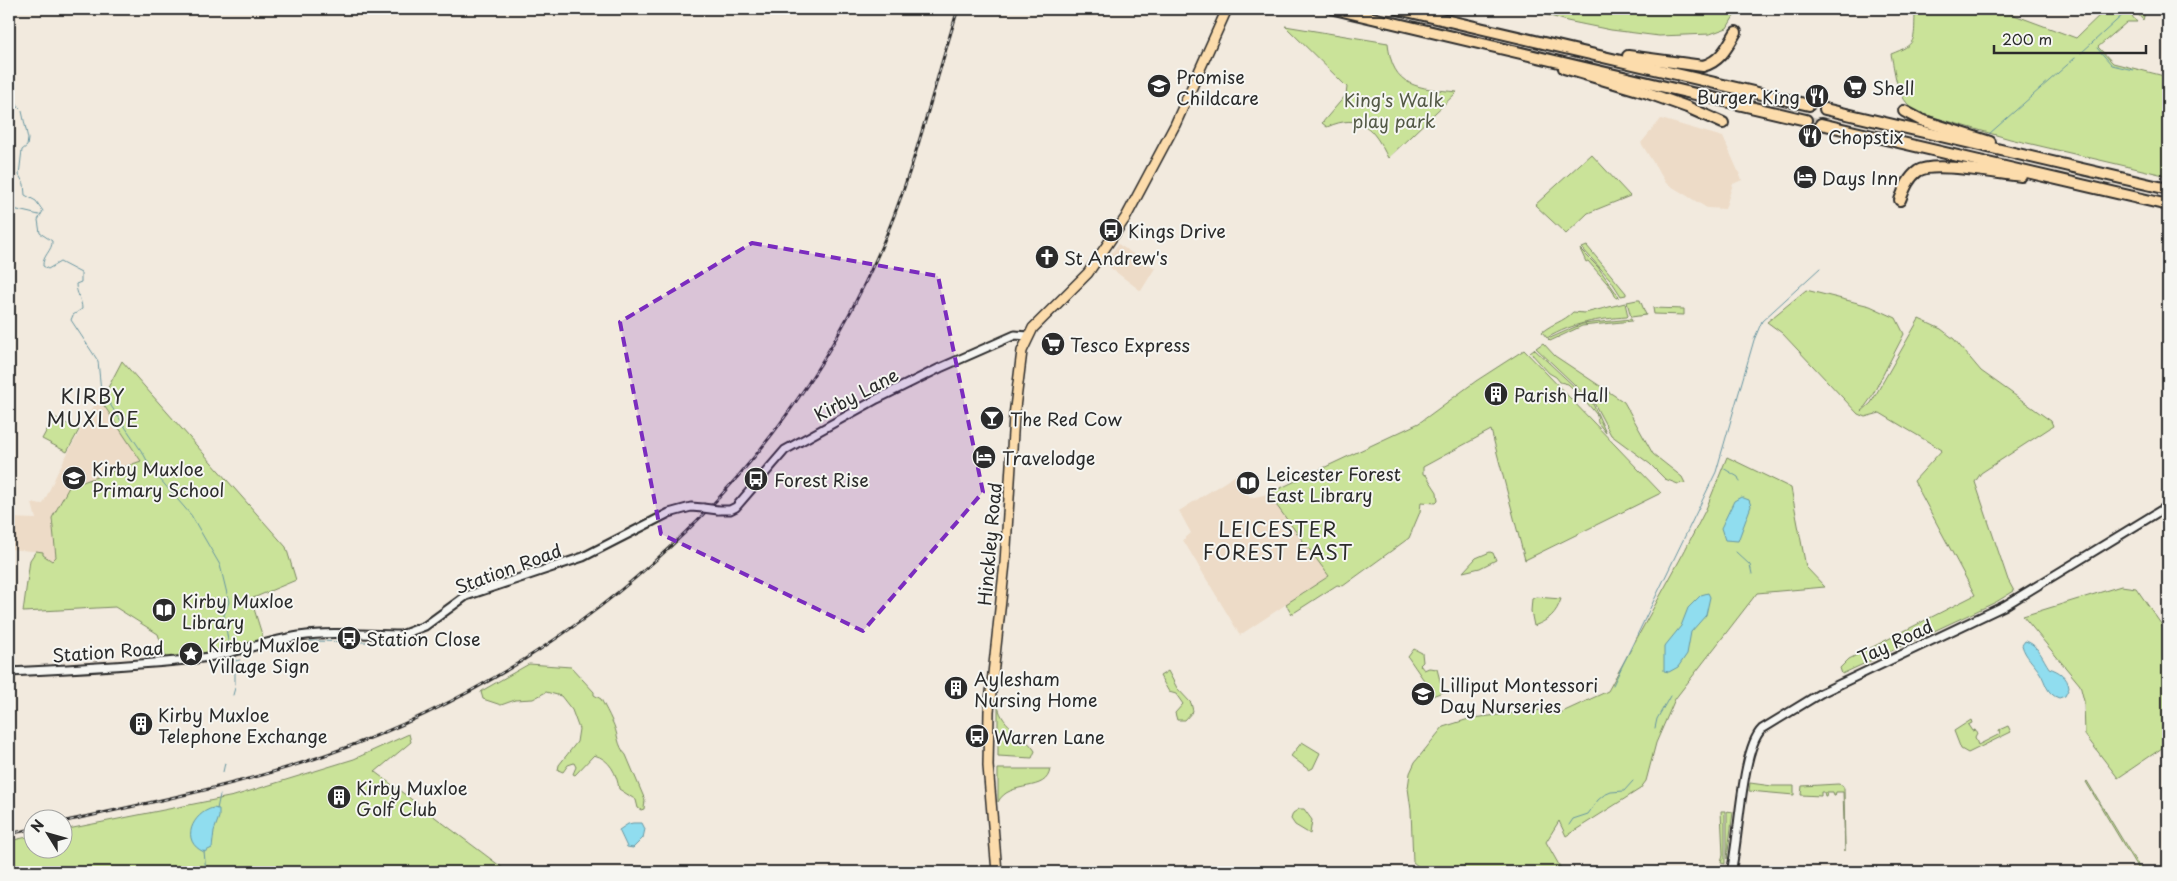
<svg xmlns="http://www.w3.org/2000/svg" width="2177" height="881" viewBox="0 0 2177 881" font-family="'Playpen Sans',sans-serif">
	<rect width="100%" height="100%" fill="#f2eade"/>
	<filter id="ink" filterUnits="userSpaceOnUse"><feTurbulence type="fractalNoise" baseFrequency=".02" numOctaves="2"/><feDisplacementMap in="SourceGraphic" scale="10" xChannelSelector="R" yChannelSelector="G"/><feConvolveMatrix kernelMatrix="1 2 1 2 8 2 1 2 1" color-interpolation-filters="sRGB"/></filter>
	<g filter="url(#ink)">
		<g fill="#eddbc7">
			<polygon points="1661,119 1723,137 1742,180 1733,184 1725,209 1707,208 1666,183 1641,143"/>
			<polygon points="1118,244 1155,268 1141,291 1104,263"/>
			<polygon points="101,401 141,461 69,487 52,518 56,557 52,562 43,555 43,552 9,549 9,518 36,519 32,503 43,504 59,469 96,402"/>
			<polygon points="1236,475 1250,498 1268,494 1329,576 1240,635 1183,540 1191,533 1179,511"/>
		</g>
		<g fill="#cae399" stroke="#7a8762">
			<polygon points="1527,9 1738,9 1727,28 1710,34 1659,36 1611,30 1567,21"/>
			<path d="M1896,9H1998L2076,38L2106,9H2146L2143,20L2135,11L2131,15L2137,22H2127L2098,47L2113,63L2168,77V176L2010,139L1916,112C1896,96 1896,78 1891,54C1917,44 1914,41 1915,15Z"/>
			<path d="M1285,26L1388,43C1392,88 1418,88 1457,92L1388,158C1374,129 1361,112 1327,127L1322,123L1346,95L1347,87Z"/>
			<polygon points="1591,154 1630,196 1588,213 1566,234 1535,205"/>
			<polygon points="1587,246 1626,293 1626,295 1621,296 1610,279 1582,248"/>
			<polygon points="1580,249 1598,267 1619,297 1616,298 1612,289 1588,261 1586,262"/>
			<polygon points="1806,290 1870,306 1896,318 1904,334 1871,398 1861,412 1871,403 1919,319 1941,329 1954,339 1981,371 2051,421 2053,426 1981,473 1975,482 2008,580 2014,591 1996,602 1842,674 1840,668 1849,659 1975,595 1914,481 1942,450 1880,413 1865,417 1858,414 1782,333 1767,322"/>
			<polygon points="1637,300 1640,300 1646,315 1631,317 1627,302"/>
			<path d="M1625,303L1628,316L1627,317C1597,319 1573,323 1547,338L1542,332C1553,323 1563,322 1573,312L1585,313Z"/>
			<polygon points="1653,308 1684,309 1684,315 1654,314"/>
			<polygon points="1631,319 1632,321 1582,326 1550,341 1548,339 1582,324"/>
			<polygon points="1543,343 1555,356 1624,402 1653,454 1682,477 1685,483 1678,484 1665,479 1650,464 1611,435 1594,403 1537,349 1536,348"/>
			<polygon points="1534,349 1593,404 1606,433 1598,423 1597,415 1583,398 1568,384 1560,382 1556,377 1549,373 1530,352"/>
			<polygon points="1524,350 1661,493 1525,560 1491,430 1423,467 1423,474 1426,475 1437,492 1438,501 1436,503 1421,502 1420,512 1409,538 1343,586 1337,585 1292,614 1286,604 1329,576 1268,494 1419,423 1476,381"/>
			<polygon points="122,361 286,547 296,580 251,599 264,641 167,661 158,634 115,607 23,612 30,560 36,551 43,552 43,555 52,561 56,557 52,518 69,487 141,461 101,401"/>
			<polygon points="54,417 79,430 67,452 42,439"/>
			<polygon points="1727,457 1791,488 1806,567 1825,587 1757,593 1675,699 1656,743 1646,781 1640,789 1566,836 1559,821 1546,842 1563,872 1425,872 1413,862 1411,810 1408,788 1410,773 1415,762 1443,727 1472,718 1558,708 1558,714 1608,691 1683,554 1706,509"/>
			<polygon points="1490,552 1493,553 1496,560 1480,568 1463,572 1476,558"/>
			<polygon points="2121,586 2136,588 2168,634 2168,744 2118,778 2085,735 2084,701 2080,685 2023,616"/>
			<path d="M1536,597L1561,599C1556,614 1549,620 1534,626L1531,611L1532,599Z"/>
			<polygon points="1414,649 1422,653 1423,662 1420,665 1424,670 1429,668 1437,669 1443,692 1432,696 1430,689 1408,657"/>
			<path d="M529,664L571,667L594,692V695L601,699C605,707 609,714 612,721C618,732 617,746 626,755L645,800L644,809L641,810L638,808L636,800L619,789C617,774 610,759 594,755L575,775L573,774L576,767L574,763L568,765L563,772L558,770L559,765L577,742L579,729L572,710L561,696L546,692L533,699L515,700L501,705L483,699L481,692L485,689Z"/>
			<polygon points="1168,671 1177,688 1191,703 1193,711 1185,720 1177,720 1175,713 1183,704 1176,694 1169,692 1160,676"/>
			<path d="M998,706C1002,727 1024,734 1035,751L1032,758L998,756Z"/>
			<polygon points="1971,720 1972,723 1968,725 1972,731 1975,730 1977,733 1975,737 1978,745 2000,734 1999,730 2008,726 2011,732 1968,753 1961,749 1954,731"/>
			<polygon points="409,734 411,742 375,772 508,872 9,872 9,841 32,836 32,848 62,848 63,830 234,796 354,759"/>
			<polygon points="1302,742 1320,753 1313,768 1309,770 1291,756"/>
			<path d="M998,769H1050C1047,794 1010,779 998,802Z"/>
			<polygon points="2087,781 2142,872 2140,872 2086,782"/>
			<polygon points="1750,783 1772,786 1794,786 1794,795 1749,791"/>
			<polygon points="1838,784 1842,785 1844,788 1845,851 1843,792 1836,792 1835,796 1834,796 1833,792 1827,792 1826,796 1825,796 1824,792 1821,792 1821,796 1801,795 1802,786"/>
			<polygon points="1299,809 1304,809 1312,820 1310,834 1295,825 1291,819 1293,813"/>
			<polygon points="1721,811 1725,811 1725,864 1721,863 1723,855"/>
			<polygon points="1727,811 1733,812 1727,859"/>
		</g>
		<g fill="#90ddef" stroke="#6896a1">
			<polygon points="1741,497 1749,500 1751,506 1738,541 1725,540 1721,528 1734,501"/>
			<polygon points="1708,593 1710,597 1706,615 1691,632 1687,654 1678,667 1669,672 1664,671 1664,647 1681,626 1688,608 1701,595"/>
			<path d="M2025,641C2037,643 2043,659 2049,668C2059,671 2068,677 2069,688L2065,696L2059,698C2046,694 2046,682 2040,673C2034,663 2025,657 2022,645Z"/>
			<path d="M213,808L219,809V817L214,831L212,848L204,852C179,841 193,813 213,808Z"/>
			<polygon points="633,823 642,823 645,829 643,838 633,848 627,847 619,830 628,824"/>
		</g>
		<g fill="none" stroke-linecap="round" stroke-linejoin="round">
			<g stroke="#6896a1" stroke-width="1">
				<polyline points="2097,48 2112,65 2133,70"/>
				<polyline points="2081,53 2126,12"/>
				<path d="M9,86L18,107L22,111L28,139L27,146L22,150L19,175L24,184L25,195L36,201L43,211L38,220L40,233L52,241C53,250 42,256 43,266L48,269L60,262L81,273V282L76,284C76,293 82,300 82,309L73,315L71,320L98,361L101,391L144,455L152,470L191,515L220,565L229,602L224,615L229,647"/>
				<polyline points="1989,134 2075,58"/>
				<polyline points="9,208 39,215"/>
				<polyline points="1723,468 1738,477 1740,482"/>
				<polyline points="1736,552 1750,565 1752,574"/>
				<polyline points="310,641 367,642"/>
				<polyline points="235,659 235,661 240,660"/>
				<polyline points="235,668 235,684"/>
				<polyline points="1613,685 1716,472 1754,340 1762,321 1820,268"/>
				<polyline points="233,695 235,688"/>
				<polyline points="1655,728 1657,719 1670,696"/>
				<polyline points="223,772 225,763"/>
				<polyline points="217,809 220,795"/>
				<polyline points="1569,825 1573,819 1588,814 1598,800 1604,795 1611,792 1624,791 1633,781"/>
				<polyline points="204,851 206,872"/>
			</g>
			<polyline stroke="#cac4ba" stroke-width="10" stroke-dasharray="10 5" stroke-linecap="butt" points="1806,120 1821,124"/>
			<g stroke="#2b2b2b" stroke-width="11">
				<g id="minor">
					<polyline points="718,510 730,510 736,507 785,450 877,399 940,368 1015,335 1029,336"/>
					<path d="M9,672C71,669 133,666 195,659C230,655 263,642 299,636C333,631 367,635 401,635L425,626L466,596L583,557L669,513L691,507L703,508"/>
					<path d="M1731,872C1739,841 1741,749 1762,729L1821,693L2004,606L2168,506"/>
				</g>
			</g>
			<g stroke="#2b2b2b" stroke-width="12">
				<polyline id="major" points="997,872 988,766 989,711 1005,563 1014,416 1022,351 1033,328 1088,273 1126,217 1175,125 1227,9"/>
			</g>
			<g stroke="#2b2b2b" stroke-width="14">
				<g id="highway">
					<polyline points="1334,9 1806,120"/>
					<polyline points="1398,9 1809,105"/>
					<path d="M1628,56L1703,66C1721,61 1727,47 1736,32"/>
					<polyline points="1564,68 1645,92 1687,107 1723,123"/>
					<polyline points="1825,109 2168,189"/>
					<polyline points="1904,111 1921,120 1990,142"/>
					<polyline points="1821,124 2168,205"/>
					<path d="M1900,200C1904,190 1908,178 1918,171C1933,161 2000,174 2021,176"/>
				</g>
			</g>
			<use href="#minor" stroke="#f6f6f2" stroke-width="7"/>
			<use href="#major" stroke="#fcdcac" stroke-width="9"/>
			<use href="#highway" stroke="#fcdcac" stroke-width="10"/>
			<g stroke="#2b2b2b" stroke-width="3">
				<g id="rail">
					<path d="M62,822C151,802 242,785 328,754C569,669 773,492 877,257C913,177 932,92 958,9"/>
					<polyline points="9,834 32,829"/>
				</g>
			</g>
			<use href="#rail" stroke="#f6f6f2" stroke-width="1" stroke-dasharray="4" stroke-linecap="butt"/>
			<g stroke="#2b2b2b" stroke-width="11" stroke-linecap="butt">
				<polyline id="minor-bridge" points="703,508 718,510"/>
			</g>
			<use href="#minor-bridge" stroke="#f6f6f2" stroke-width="7"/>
		</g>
	</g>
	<path fill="#7b2cbf" fill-opacity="0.2" stroke="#7b2cbf" stroke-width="4" stroke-dasharray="10 6" stroke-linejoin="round" d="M752,243L938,276L983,492L863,631L661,534L620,322Z"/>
	<defs>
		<g id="school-disc" transform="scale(1.25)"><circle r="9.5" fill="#2b2b2b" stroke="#f6f6f2"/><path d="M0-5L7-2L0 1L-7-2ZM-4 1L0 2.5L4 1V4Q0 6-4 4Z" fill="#fff"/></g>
		<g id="supermarket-disc" transform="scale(1.25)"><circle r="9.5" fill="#2b2b2b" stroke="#f6f6f2"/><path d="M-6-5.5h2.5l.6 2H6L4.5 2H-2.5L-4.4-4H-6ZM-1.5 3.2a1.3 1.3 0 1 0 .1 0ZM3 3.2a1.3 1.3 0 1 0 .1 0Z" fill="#fff"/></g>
		<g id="restaurant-disc" transform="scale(1.25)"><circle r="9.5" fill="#2b2b2b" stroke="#f6f6f2"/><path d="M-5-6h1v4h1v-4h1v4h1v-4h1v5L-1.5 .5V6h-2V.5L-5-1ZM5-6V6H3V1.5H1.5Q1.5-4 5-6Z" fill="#fff"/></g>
		<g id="hotel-disc" transform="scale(1.25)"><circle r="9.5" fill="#2b2b2b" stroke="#f6f6f2"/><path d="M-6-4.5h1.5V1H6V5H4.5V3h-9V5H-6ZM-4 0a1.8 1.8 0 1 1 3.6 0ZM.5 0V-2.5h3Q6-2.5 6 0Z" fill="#fff"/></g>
		<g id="bus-disc" transform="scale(1.25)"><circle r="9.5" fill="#2b2b2b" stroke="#f6f6f2"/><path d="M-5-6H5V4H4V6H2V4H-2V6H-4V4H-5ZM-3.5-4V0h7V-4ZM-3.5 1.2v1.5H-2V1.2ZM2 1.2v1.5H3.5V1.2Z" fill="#fff"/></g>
		<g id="church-disc" transform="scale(1.25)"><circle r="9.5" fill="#2b2b2b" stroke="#f6f6f2"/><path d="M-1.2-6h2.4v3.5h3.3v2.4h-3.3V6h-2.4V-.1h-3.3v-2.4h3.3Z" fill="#fff"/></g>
		<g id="building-disc" transform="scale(1.25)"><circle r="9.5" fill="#2b2b2b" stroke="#f6f6f2"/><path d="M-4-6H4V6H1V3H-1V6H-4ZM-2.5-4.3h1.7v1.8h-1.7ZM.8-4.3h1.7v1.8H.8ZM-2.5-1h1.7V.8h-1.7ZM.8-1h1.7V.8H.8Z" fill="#fff"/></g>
		<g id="bar-disc" transform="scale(1.25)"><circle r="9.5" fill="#2b2b2b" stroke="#f6f6f2"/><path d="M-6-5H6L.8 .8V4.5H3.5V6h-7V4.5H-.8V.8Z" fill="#fff"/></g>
		<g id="library-disc" transform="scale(1.25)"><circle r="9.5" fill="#2b2b2b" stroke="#f6f6f2"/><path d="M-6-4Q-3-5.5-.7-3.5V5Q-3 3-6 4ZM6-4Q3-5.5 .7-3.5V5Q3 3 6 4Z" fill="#fff"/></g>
		<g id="sight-disc" transform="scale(1.25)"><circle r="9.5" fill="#2b2b2b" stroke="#f6f6f2"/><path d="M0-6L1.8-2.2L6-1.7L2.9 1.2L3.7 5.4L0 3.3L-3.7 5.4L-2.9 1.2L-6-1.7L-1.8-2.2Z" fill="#fff"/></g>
	</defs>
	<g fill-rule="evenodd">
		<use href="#school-disc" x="1159" y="86"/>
		<use href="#supermarket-disc" x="1855" y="87"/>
		<use href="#restaurant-disc" x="1817" y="96"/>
		<use href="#restaurant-disc" x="1810" y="136"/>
		<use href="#hotel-disc" x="1805" y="177"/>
		<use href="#bus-disc" x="1111" y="230"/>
		<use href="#church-disc" x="1047" y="257"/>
		<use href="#supermarket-disc" x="1053" y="344"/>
		<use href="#building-disc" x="1496" y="394"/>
		<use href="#bar-disc" x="992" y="418"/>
		<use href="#hotel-disc" x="984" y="457"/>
		<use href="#school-disc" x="74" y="478"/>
		<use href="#bus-disc" x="756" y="479"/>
		<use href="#library-disc" x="1248" y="483"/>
		<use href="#library-disc" x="164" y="610"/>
		<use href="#bus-disc" x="349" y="638"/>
		<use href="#sight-disc" x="191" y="654"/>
		<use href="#building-disc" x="956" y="688"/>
		<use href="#school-disc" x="1423" y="694"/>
		<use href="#building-disc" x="141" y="724"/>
		<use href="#bus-disc" x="977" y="736"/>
		<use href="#building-disc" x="339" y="797"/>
	</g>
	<g text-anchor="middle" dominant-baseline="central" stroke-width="4" stroke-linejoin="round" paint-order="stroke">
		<g font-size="18" fill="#2b2b2b" stroke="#f6f6f2" text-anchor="start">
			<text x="1176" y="76">Promise<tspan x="1176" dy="21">Childcare</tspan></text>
			<text x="1872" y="87">Shell</text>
			<text x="1800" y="96" text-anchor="end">Burger King</text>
			<text x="1828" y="136">Chopstix</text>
			<text x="1822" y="177">Days Inn</text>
			<text x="1128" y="230">Kings Drive</text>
			<text x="1064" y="257">St Andrew's</text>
			<text x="1070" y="344">Tesco Express</text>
			<text x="1514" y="394">Parish Hall</text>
			<text x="1010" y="418">The Red Cow</text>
			<text x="1002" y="457">Travelodge</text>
			<text x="92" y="468">Kirby Muxloe<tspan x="92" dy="21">Primary School</tspan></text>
			<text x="1266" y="473">Leicester Forest<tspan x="1266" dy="21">East Library</tspan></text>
			<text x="774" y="479">Forest Rise</text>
			<text x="182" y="600">Kirby Muxloe<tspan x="182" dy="21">Library</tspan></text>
			<text x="366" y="638">Station Close</text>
			<text x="208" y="644">Kirby Muxloe<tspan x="208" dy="21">Village Sign</tspan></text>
			<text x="974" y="678">Aylesham<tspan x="974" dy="21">Nursing Home</tspan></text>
			<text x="1440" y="684">Lilliput Montessori<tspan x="1440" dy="21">Day Nurseries</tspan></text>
			<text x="158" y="714">Kirby Muxloe<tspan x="158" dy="21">Telephone Exchange</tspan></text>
			<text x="994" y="736">Warren Lane</text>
			<text x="356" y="787">Kirby Muxloe<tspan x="356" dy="21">Golf Club</tspan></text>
		</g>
		<g font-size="18" fill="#535946" stroke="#f6f6f2">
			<text x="1394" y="99">King's Walk<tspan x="1394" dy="21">play park</tspan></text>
		</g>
		<g font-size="18" fill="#2b2b2b" stroke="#f6f6f2">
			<text transform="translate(856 394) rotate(-28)">Kirby Lane</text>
			<text transform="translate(989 544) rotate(-85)">Hinckley Road</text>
			<text transform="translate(508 568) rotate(-20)">Station Road</text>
			<text transform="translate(1895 641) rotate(-25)">Tay Road</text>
			<text transform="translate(108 651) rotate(-4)">Station Road</text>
		</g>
		<g font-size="20" letter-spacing="1" fill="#2b2b2b" stroke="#f6f6f2">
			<text x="93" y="396">KIRBY<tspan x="93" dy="23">MUXLOE</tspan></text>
			<text x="1278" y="529">LEICESTER<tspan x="1278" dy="23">FOREST EAST</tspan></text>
		</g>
	</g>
	<rect width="2177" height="881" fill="none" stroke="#f6f6f2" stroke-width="30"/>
	<rect x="15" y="15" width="2147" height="851" fill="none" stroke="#2b2b2b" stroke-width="2" filter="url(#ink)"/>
	<g transform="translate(48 834) rotate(307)"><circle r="24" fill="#f6f6f2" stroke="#a5a5a2"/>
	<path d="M0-4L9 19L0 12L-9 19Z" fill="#2b2b2b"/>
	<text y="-8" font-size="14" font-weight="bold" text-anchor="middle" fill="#2b2b2b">N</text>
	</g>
	<path d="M1994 45v8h152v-8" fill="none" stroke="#2b2b2b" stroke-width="2.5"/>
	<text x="2002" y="45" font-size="15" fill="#2b2b2b" stroke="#f6f6f2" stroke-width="4" paint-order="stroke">200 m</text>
</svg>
